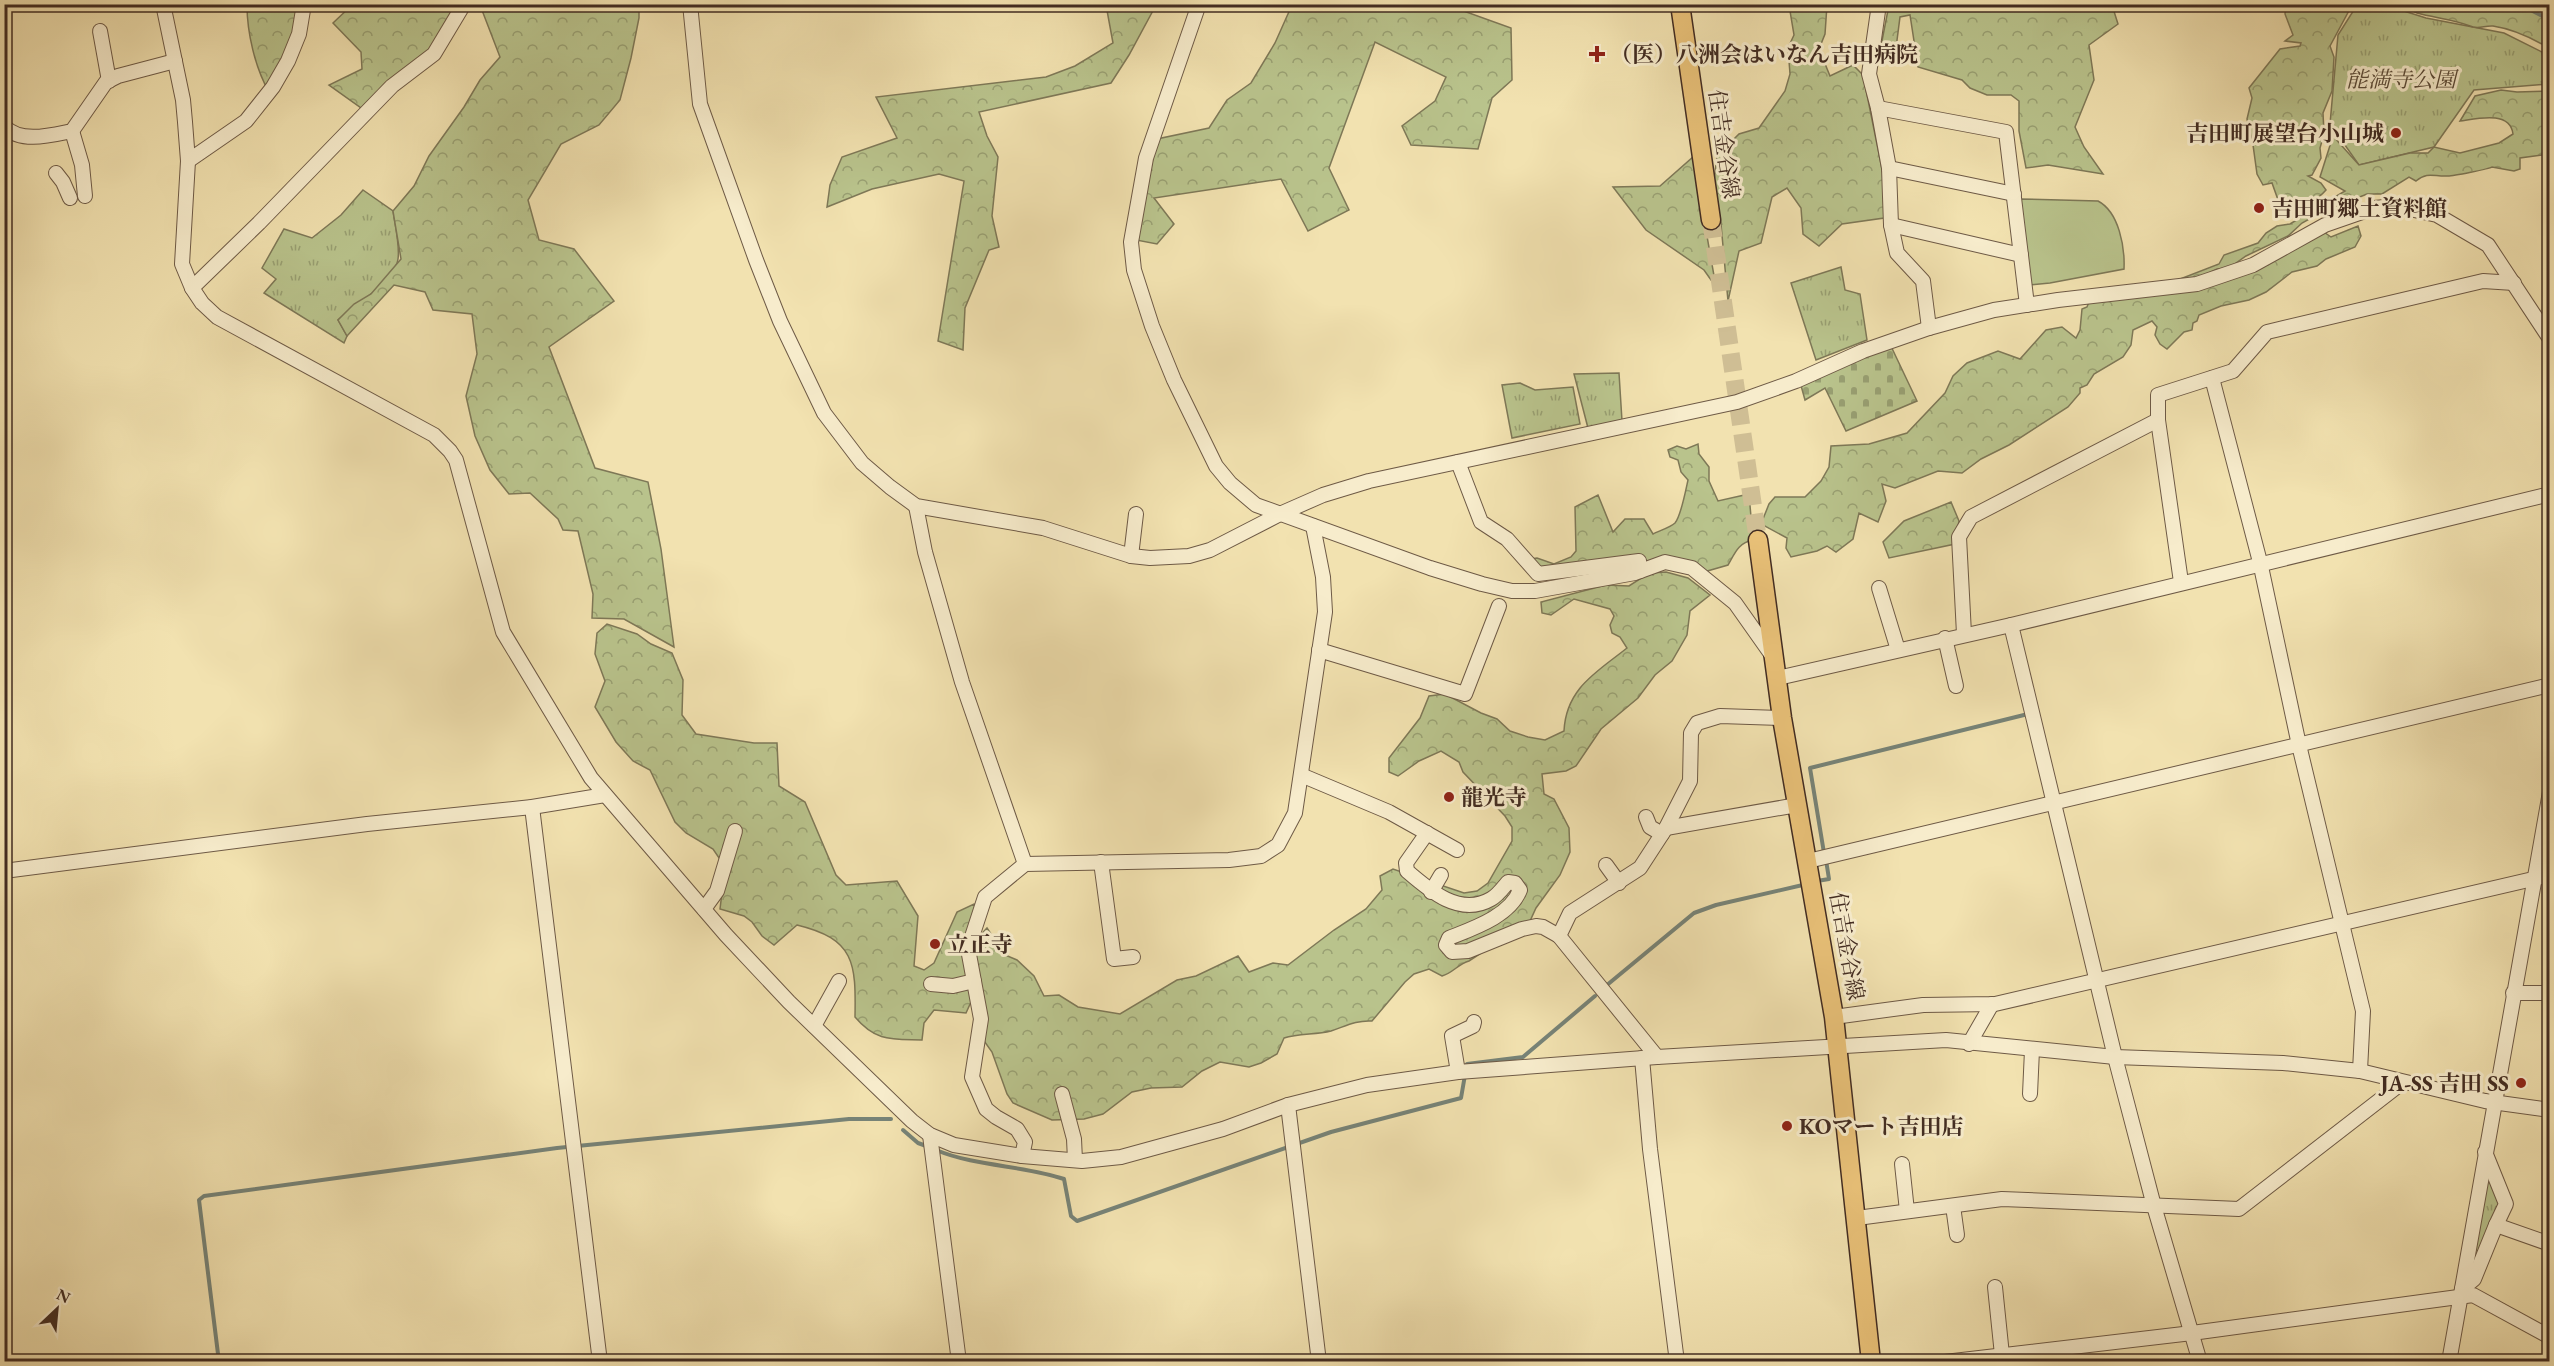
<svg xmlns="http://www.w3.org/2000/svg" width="2554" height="1366" viewBox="0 0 2554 1366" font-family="'EB Garamond','Noto Serif JP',serif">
	<defs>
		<pattern id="grass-tufts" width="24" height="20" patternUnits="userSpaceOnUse" patternTransform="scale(1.5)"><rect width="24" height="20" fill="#b9c38c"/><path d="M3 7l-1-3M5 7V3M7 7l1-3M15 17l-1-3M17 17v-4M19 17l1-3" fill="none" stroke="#989f72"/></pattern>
		<pattern id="forest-crowns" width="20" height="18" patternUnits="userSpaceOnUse" patternTransform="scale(1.5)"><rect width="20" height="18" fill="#b9c38c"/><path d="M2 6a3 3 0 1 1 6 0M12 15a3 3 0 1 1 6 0" fill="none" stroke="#989f72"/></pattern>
		<pattern id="cemetery-stones" width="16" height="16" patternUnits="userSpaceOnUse" patternTransform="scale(1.5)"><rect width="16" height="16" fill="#b9c38c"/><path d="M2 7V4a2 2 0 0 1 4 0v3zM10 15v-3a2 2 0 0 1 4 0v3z" fill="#989f72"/></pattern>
	</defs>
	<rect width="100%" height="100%" fill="#f2e2b0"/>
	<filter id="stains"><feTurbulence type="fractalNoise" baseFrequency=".00333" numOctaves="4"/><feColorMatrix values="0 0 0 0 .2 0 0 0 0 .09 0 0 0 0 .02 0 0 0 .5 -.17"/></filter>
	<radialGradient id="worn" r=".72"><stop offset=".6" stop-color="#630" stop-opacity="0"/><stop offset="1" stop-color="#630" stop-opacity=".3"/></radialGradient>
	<g fill="url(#grass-tufts)" stroke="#7e7857" stroke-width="1.5">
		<polygon points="2357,5 2385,5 2426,18 2504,33 2548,55 2549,84 2474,90 2434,147 2359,165 2330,124 2338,35"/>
		<path d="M363,190L393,211C395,226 400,245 398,259C395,280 354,307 338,320L347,336L344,343L264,293L276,279L262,268L284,229L312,238L341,215Z"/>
		<polygon points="1841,267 1845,290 1860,294 1867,340 1816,360 1791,283"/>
		<polygon points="1619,373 1622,421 1588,428 1574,374"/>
		<polygon points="1520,383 1535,390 1573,387 1580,424 1512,438 1502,385"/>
		<polygon points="2486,1167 2502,1202 2466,1279"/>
	</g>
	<g fill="url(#forest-crowns)" stroke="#7e7857" stroke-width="1.5">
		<path d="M247,5H304L269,92C255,68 247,32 247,5Z"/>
		<polygon points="352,5 464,5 434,54 364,110 329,85 362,69 361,52 333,23"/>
		<polygon points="480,5 639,5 639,18 631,58 620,100 599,125 561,144 528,200 539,240 574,249 614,301 549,347 595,468 648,482 661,549 674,647 624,619 592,618 593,594 578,531 563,530 558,519 530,493 509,494 490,470 475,436 466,396 477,354 472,314 433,310 425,292 394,285 347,336 338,320 354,304 371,294 401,259 393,211 414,186 429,156 464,107 480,80 500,57"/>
		<polygon points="1106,5 1156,5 1129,55 1111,83 979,112 987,136 998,157 992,216 999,247 989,250 965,308 963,350 938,341 964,181 939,174 872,189 827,207 830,185 842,157 897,138 876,97 1046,77 1075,66 1113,43"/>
		<polygon points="1292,5 1447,5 1511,28 1512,80 1492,98 1478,149 1411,145 1402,126 1435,101 1446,77 1375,42 1329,168 1349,210 1308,231 1281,179 1154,198 1174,224 1157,244 1136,240 1157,139 1209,128 1227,100 1251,83 1275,43"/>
		<polygon points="1789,5 1827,5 1825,34 1819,49 1830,76 1853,65 1863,75 1883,174 1884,218 1842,224 1819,246 1803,234 1801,208 1787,188 1772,197 1761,243 1739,251 1728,301 1721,224 1714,181 1717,156 1739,134 1759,128 1785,91 1790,74 1788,48 1794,35"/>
		<polygon points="1889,5 2112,5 2118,24 2089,45 2094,80 2075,127 2084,147 2103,174 2048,165 2026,168 2019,131 2019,101 2011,95 1987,95 1970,88 1962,80 1918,67 1910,15 1900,17 1896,48 1879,56"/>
		<path d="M2286,5H2352L2330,46L2334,57L2332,91L2323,113L2324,134L2320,148L2321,158L2312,175L2308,176L2321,183L2326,190C2312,206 2299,205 2282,211L2272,183L2263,185L2257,174L2253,145L2247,119L2252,98L2249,88L2280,49L2300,46L2301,43L2285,41L2293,35L2285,14Z"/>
		<path d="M2400,5H2540L2549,12V48C2532,38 2513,29 2493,26C2485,25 2478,30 2470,26C2453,19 2435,18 2417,13C2411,11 2406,6 2400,5Z"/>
		<path d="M2501,90L2517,92L2549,91V154L2520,158V169L2514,171L2492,167C2489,169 2453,176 2448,176C2434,177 2428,171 2416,181L2409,177L2382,194H2367L2320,213L2302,223L2288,236L2246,256L2229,268L2217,269L2198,278L2175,281L2219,264L2224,255L2258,243L2266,233L2277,226L2290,224L2345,191L2320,177L2333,136L2359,165L2410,153H2428L2434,147L2460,153L2499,143L2513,134C2510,110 2476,119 2460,121L2475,96Z"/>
		<polygon points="1693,157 1716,287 1704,270 1646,230 1613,187 1660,186"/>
		<polygon points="2358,226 2361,236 2355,247 2326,259 2317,266 2292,272 2266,292 2249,300 2221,306 2199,315 2197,321 2193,323 2192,330 2184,332 2167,349 2160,344 2155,335 2157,327 2152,321 2133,330 2131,345 2123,357 2094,374 2087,385 2080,388 2080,393 2068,407 2009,445 1981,459 1962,473 1938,471 1895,488 1882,484 1886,501 1878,522 1859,513 1853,539 1836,552 1827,546 1817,551 1791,557 1786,548 1787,538 1761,524 1769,504 1775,497 1805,497 1821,481 1829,467 1831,446 1869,444 1907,433 1945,393 1953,376 1967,363 1998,351 2020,359 2046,330 2062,327 2076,338 2080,330 2082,309 2087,307 2090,299 2210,281 2321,230 2331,237"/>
		<path d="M1698,444L1699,454L1709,467V481L1718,501L1749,494L1753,540C1738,543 1735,553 1728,565L1697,574L1677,569L1600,570L1540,567L1530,559L1537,558L1554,564L1571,557L1576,551L1575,507L1598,495L1613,532L1625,519H1644L1653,534C1659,531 1671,527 1675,523C1681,516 1686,489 1688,480L1681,472L1678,460L1670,457L1668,450L1677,446L1686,449Z"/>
		<polygon points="1951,502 1959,521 1955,544 1889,558 1883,542 1904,521"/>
		<path d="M1666,572L1688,578L1710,595L1690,611L1687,635L1672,661L1655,675L1638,698L1601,729L1576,766L1566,771L1542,774L1544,794L1554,799L1569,828L1570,852L1560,875L1536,908L1530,921L1469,961C1458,964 1453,973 1442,976L1429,969L1414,974L1405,982L1372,1021C1356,1020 1346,1026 1331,1031C1315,1035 1299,1033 1284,1038L1277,1054L1261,1063L1249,1067L1220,1062L1202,1071L1182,1087L1151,1088L1132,1092L1103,1114L1084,1119L1052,1120L1013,1103L1007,1094L992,1052L982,1038L976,991L966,1013L934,1010L924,1023L922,1040C892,1039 876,1042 855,1017C856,963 855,939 797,925L774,945L762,936L752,922L744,916L720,909L722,893L728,871L713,849L686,833L675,822L650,770L633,761L616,742L595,707L605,681L595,654L597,633L607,624L637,634L651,644L672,653L683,680L682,715L696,734L754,743H777L779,786L805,802L836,875L846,885L897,881L918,916L914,966L924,970L934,963L957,912L974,904L980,928L974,942L987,928L1005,955L1017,960L1034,976L1044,996L1059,995L1078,1007L1120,1014L1177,980L1196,976L1238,956L1249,972L1273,963L1288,965L1334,930L1366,909L1382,890L1380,876L1393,869L1464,893L1477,891L1488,883L1512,841V827L1505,816L1463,772L1459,762L1441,751L1419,761L1398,776L1389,772V758L1420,718L1429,696L1445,694L1481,713L1497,719L1510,731L1528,737L1545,740L1564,731C1566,688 1597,672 1627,648L1620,637L1612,633L1610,625L1614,616L1610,609L1574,599L1551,615L1542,613L1541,602L1606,585L1629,586L1649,573Z"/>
	</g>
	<polygon fill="url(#cemetery-stones)" stroke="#7e7857" stroke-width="1.5" points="1889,342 1917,401 1846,431 1825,388 1805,400 1800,382"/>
	<path fill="#b9c38c" stroke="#7e7857" stroke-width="1.5" d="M2020,199L2098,201C2119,212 2125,247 2124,269L2050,283L2029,285Z"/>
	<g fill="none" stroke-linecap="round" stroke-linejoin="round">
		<g stroke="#778377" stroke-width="4">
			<polyline points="2519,4 2550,20"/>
			<polyline points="1824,853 1810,768 2028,714"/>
			<polyline points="1817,881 1829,879 1826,860"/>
			<polyline points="1607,985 1694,913 1716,905 1807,884"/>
			<polyline points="1466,1067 1467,1064 1523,1057 1595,996"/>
			<polyline points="903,1130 918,1143 929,1147"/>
			<path d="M936,1150C977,1167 1023,1165 1064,1179L1071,1216L1077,1221L1331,1132L1461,1098L1465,1075"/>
			<polyline points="219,1362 199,1200 204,1196 557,1148 849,1119 891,1119"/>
		</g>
		<polyline stroke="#cfbe94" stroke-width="18" stroke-dasharray="18 9" stroke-linecap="butt" points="1711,220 1758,540"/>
		<g stroke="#6e5a46" stroke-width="16">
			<g id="minor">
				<polyline points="163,4 183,100 185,122 188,161 182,264 192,288 202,303 217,317 434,435 450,451 456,460 503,632 591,778 726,935 789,1002 912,1121 930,1135 954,1145 1022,1156 1082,1161 1121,1157 1223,1129 1288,1105 1367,1085 1458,1072 1657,1057 1946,1040 2115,1057 2283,1063 2360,1071 2485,1101 2550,1110"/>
				<polyline points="690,4 700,104 756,260 780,321 824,413 862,463 890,487 916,506 1043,528 1131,556 1150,558 1189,556 1210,550 1282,513 1323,495 1369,481 1737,402 1796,381 1863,351 1929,328 1994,310 2058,300 2197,284 2253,265 2325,225 2374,208 2396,206 2437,215 2488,245 2550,339"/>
				<polyline points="1199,4 1146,158 1131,242 1134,270 1152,326 1174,380 1216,466 1230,483 1256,505 1430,568 1482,584 1512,591 1535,591 1635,573 1665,562 1692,568 1735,603 1771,654"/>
				<polyline points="1879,4 1869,74 1878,108 1889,168 1891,225 1897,253 1923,281 1929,328"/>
				<polyline points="100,31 109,81"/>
				<polyline points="1878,108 2006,132 2027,305"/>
				<path d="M4,126C20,144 52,135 72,131L106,82L118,76L175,61"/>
				<polyline points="72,131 82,165 85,196"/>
				<polyline points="188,161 246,121 273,87 288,61 299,34 304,4"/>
				<polyline points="1889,168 2014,194"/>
				<polyline points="56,173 63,182 70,198"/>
				<polyline points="1891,225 2021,255"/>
				<polyline points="192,288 259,223 392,86 434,54 464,4"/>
				<polyline points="2212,378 2260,562 2299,745 2363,1011 2360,1071"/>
				<polyline points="2158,420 2181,582"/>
				<polyline points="1458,462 1481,522 1507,539 1538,574 1639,561 1640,571"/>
				<polyline points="916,506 925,552 962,682 1025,864"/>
				<polyline points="1131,556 1136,514"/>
				<polyline points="1879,588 1898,650"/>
				<polyline points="2011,625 2115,1057 2154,1206 2200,1362"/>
				<polyline points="1964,634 1959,537 1971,517 2158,420 2158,395 2233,371 2267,332 2483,281 2514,283"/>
				<polyline points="1945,638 1956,686"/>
				<polyline points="1319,650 1465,694 1499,606"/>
				<polyline points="1778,678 2011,625 2550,494"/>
				<polyline points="1301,775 1389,812 1457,850"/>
				<polyline points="532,807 600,1362"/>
				<polyline points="1646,817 1650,827 1662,834"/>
				<polyline points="1666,828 1797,805"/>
				<path d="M1427,833L1406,863L1407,871C1430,891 1460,917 1491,899C1497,896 1503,888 1508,882L1515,883L1520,890C1510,916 1474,928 1449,938L1446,945L1452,952L1468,951L1522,929L1536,926L1543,927L1559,936"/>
				<polyline points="1808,861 2550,685"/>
				<polyline points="1101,862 1114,959 1133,957"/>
				<polyline points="1606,865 1619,883"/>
				<polyline points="4,871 367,824 532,807 605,795"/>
				<polyline points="1431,892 1441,875"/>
				<polyline points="704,909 717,891 735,831"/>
				<polyline points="931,984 953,986 974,981"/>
				<polyline points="2513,993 2550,993"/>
				<polyline points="1834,1017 1923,1005 1995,1004 2550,875"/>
				<polyline points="814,1026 839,981"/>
				<polyline points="1969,1044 1992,1004"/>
				<polyline points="1657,1057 1559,936 1570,913 1640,868 1666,828 1690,781 1691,733 1697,723 1720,716 1782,718"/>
				<polyline points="1642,1058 1650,1149 1677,1362"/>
				<polyline points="1458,1072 1452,1036 1473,1026 1474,1022"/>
				<polyline points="1062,1094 1074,1139 1075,1160"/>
				<polyline points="2030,1094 2032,1050"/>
				<polyline points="1288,1105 1319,1362"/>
				<polyline points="930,1135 959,1362"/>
				<polyline points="2485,1152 2506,1204 2496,1225"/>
				<polyline points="1022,1156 1025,1142 1017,1129 996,1117 986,1109 972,1077 981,1019 968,949 985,897 1025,864 1229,860 1261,856 1278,845 1295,813 1325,612 1323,577 1313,526"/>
				<polyline points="1902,1164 1907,1211"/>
				<polyline points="1953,1206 1957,1235"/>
				<polyline points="1857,1218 2002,1199 2239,1209 2403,1082"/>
				<polyline points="1995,1287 2002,1355"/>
				<polyline points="2462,1289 2474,1279 2496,1225 2550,1244"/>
				<polyline points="1945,1362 2192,1333 2473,1295 2550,1337"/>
				<polyline points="2449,1362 2550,792"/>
			</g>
		</g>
		<g stroke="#422c22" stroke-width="21">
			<g id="major">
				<polyline points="1680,4 1711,220"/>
				<polyline points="1758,540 1782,718 1834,1017 1871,1362"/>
			</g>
		</g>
		<use href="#minor" stroke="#f7eccc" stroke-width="14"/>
		<use href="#major" stroke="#e9c178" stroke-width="18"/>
	</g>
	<g fill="#8f2418" stroke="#f7eccc" stroke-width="2">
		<path d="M1594 45h6v6h6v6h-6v6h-6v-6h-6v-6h6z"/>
		<circle cx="2396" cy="133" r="6"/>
		<circle cx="2259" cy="208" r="6"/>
		<circle cx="1449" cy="797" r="6"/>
		<circle cx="935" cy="944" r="6"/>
		<circle cx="2521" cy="1083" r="6"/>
		<circle cx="1787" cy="1126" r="6"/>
	</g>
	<g text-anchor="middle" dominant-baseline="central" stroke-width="6" stroke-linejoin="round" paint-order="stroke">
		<g font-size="22" font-weight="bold" fill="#422c22" stroke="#f7eccc" text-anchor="start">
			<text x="1610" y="54">（医）八洲会はいなん吉田病院</text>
			<text x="2384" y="133" text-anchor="end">吉田町展望台小山城</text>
			<text x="2271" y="208">吉田町郷土資料館</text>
			<text x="1461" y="797">龍光寺</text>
			<text x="947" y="944">立正寺</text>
			<text x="2509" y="1083" text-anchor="end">JA-SS 吉田 SS</text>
			<text x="1799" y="1126">KOマート吉田店</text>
		</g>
		<g font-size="22" font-style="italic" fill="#5a4a37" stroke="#f7eccc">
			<text x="2401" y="79">能満寺公園</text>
		</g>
		<g font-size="22" fill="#422c22" stroke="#f7eccc">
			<text transform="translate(1724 144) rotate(82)">住吉金谷線</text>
			<text transform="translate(1847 946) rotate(80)">住吉金谷線</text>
		</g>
	</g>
	<rect width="2554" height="1366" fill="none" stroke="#f2e2b0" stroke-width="24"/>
	<rect x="6" y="6" width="2542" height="1354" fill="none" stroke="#422c22" stroke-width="3"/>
	<rect x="12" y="12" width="2530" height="1342" fill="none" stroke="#422c22" stroke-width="1.5"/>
	<g transform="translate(57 1309) rotate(26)" stroke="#f7eccc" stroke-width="4.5" paint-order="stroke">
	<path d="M0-4.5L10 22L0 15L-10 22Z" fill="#422c22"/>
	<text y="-9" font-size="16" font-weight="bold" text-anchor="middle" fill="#422c22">N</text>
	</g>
	<rect width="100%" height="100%" filter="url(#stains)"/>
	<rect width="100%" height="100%" fill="url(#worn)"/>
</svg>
